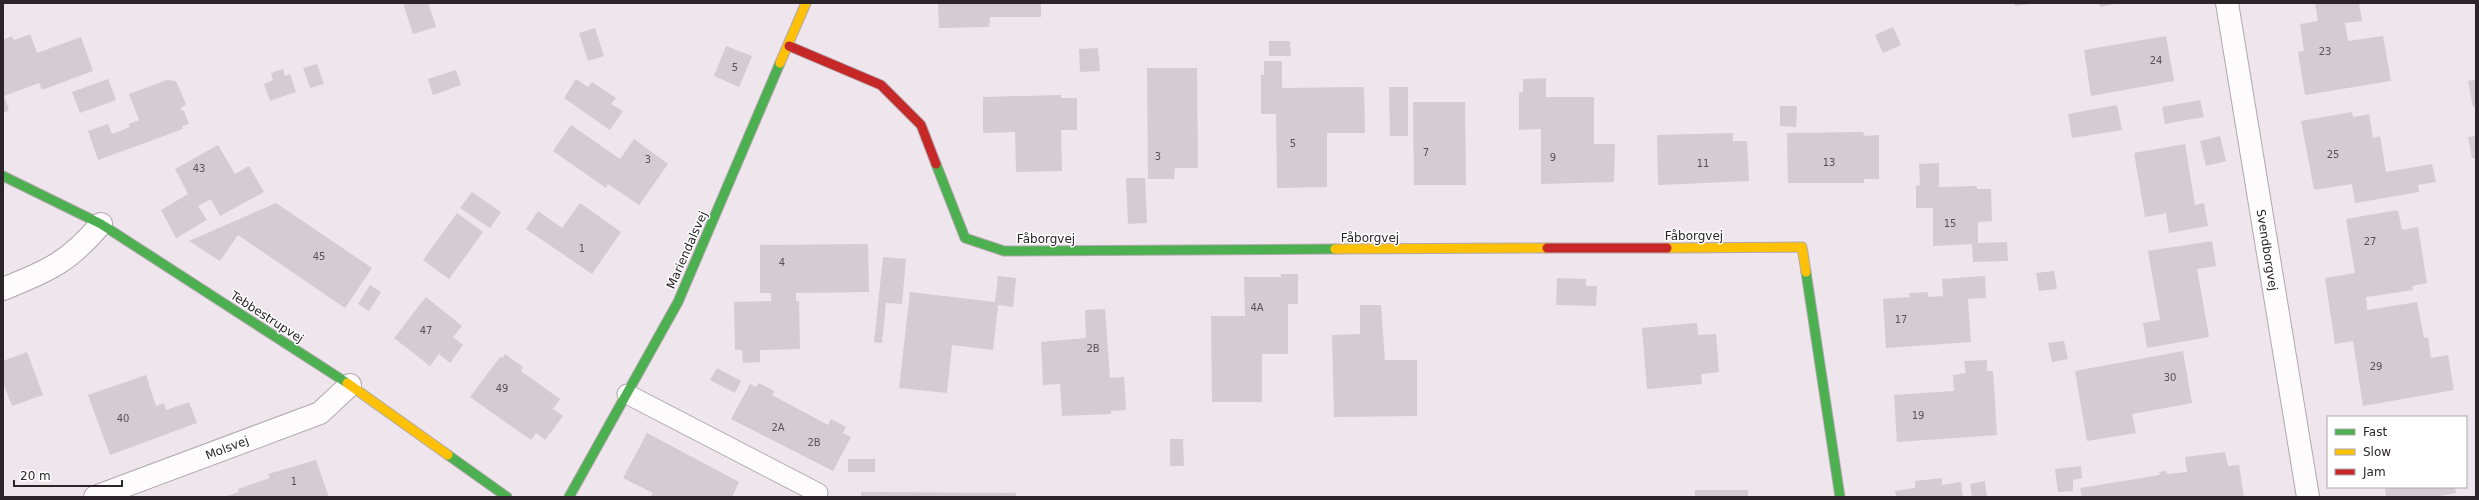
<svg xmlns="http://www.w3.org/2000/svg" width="2479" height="500" viewBox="0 0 2479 500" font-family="'DejaVu Sans',sans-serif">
	<rect width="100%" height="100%" fill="#efe5ec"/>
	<g fill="#d4ccd2">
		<polygon points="403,3 428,3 436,27 413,34"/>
		<polygon points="938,3 1041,3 1041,17 990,17 989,27 939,28"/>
		<polygon points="2015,3 2029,3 2029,4 2015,6"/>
		<polygon points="2099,3 2115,3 2115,4 2100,7"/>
		<polygon points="2315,3 2359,3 2362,21 2345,23 2348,41 2383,36 2391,81 2305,95 2298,52 2304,51 2300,24 2318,21"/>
		<polygon points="1893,27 1901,45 1883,53 1875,35"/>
		<polygon points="595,28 604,56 588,61 579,33"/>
		<polygon points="30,34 37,53 81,37 93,71 42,90 39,83 4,96 9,110 3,113 3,40 12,36 14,40"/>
		<polygon points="2166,36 2174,81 2091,96 2084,50"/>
		<polygon points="1269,41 1290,41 1291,56 1269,56"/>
		<polygon points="726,46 752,56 739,87 714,76"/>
		<polygon points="1098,48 1100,71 1080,72 1079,49"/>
		<polygon points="1264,61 1282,61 1282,88 1364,87 1365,133 1327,133 1327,187 1277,188 1276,114 1261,114 1261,75 1264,75"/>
		<polygon points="317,64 324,84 310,88 303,68"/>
		<polygon points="1147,68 1197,68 1198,168 1175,168 1174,179 1148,179"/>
		<polygon points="283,69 285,76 290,74 296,92 270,101 264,84 273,80 271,73"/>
		<polygon points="456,70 461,85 433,95 428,79"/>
		<polygon points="1546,78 1546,97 1594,97 1594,144 1615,144 1614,182 1541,184 1541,129 1519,130 1519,93 1523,92 1523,79"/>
		<polygon points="108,79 116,100 80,113 72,92"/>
		<polygon points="576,79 588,87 592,82 616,98 611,104 623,111 610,130 564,98"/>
		<polygon points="2476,79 2476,106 2473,107 2468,81"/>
		<polygon points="167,80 176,81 186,104 180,109 184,111 189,124 182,126 183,129 98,160 88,131 108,124 112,134 130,127 129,124 139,120 129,94"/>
		<polygon points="1389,87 1408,87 1408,136 1390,136"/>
		<polygon points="1061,95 1061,98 1077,98 1077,130 1061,130 1062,171 1016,172 1015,132 983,133 983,97"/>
		<polygon points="2200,100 2204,117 2165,124 2162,107"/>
		<polygon points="1413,102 1465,102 1466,185 1414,185"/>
		<polygon points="2117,105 2122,130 2072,138 2068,114"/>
		<polygon points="1780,106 1797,106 1796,127 1780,126"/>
		<polygon points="2352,112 2353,117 2369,114 2373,138 2380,136 2386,172 2432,164 2436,182 2418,185 2419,192 2355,203 2352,184 2314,190 2301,121"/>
		<polygon points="571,125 620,159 634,139 668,164 639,205 608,184 606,188 553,151"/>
		<polygon points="1863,132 1864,136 1879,135 1879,179 1864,179 1864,183 1788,183 1787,133"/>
		<polygon points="1733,133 1733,141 1747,141 1749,181 1658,185 1657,135"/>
		<polygon points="2220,136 2226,161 2206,166 2200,141"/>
		<polygon points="2476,136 2476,158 2472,158 2468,137"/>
		<polygon points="2185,144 2195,205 2204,203 2208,226 2169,233 2166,213 2145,217 2134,153"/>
		<polygon points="218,145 235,174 249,166 264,192 220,216 211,199 198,206 207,220 176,238 161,210 188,194 175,169"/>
		<polygon points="1939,163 1939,187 1977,186 1977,189 1991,189 1992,221 1978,222 1978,243 2007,242 2008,261 1973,262 1972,244 1933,246 1933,208 1916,208 1916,186 1920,185 1919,164"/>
		<polygon points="1126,178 1145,178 1147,223 1128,224"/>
		<polygon points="472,192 501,212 490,228 460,208"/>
		<polygon points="276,203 372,268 345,308 238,235 220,261 189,241"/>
		<polygon points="580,203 621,232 592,274 526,229 538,211 562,228"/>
		<polygon points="2398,210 2402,230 2418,227 2427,283 2412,286 2413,290 2366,297 2367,310 2417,302 2424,338 2428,337 2431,358 2448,355 2454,390 2363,406 2353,341 2335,344 2325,278 2355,273 2346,219"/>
		<polygon points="457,213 483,232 449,279 423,260"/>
		<polygon points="2212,241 2216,266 2197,269 2209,337 2147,348 2143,323 2160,320 2148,251"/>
		<polygon points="868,244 869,292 796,293 796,301 799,301 800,349 760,350 760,362 743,363 742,350 735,350 734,302 771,301 771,293 760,293 760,245"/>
		<polygon points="883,257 906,259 902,304 886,303 882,343 874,342"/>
		<polygon points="2054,271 2057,289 2039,291 2036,273"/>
		<polygon points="1281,274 1298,274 1298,304 1288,304 1288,354 1262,354 1262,402 1212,402 1211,316 1245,316 1244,277 1281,277"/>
		<polygon points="998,276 1016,278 1013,307 998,305 993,350 952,345 947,393 899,388 910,292 995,302"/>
		<polygon points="1985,276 1986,298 1968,299 1971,342 1886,348 1883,299 1910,297 1909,293 1928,292 1928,297 1943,296 1942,279"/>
		<polygon points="1557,278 1586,279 1586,286 1597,286 1596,306 1556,305"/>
		<polygon points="370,285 381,292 369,311 358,304"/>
		<polygon points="426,297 462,326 453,337 463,345 450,363 439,354 430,366 394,338"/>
		<polygon points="1360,305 1381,305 1385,360 1417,360 1417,416 1334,417 1332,335 1360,334"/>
		<polygon points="1105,309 1110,378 1124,377 1126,410 1111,411 1111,414 1062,416 1060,384 1043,385 1041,342 1086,338 1085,310"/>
		<polygon points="1697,323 1698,335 1716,334 1719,372 1701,374 1702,384 1647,389 1642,328"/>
		<polygon points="2064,341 2068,359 2052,362 2048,343"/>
		<polygon points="2183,351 2192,403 2132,414 2136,433 2087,441 2075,371"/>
		<polygon points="27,352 43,395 12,406 3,383 3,361"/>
		<polygon points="505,354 523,367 521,371 560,399 553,409 563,416 545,440 536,433 531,440 470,397 500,357 502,358"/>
		<polygon points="1987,360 1987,371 1993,371 1997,435 1897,442 1894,395 1954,391 1953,375 1966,373 1964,361"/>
		<polygon points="717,368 741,381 735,393 710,380"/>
		<polygon points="146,375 156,406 164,403 166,410 189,402 197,423 110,455 88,395"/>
		<polygon points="759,383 774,391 772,395 828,425 831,419 846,427 843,433 851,437 833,471 731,419 750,384 756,387"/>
		<polygon points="647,433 739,482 732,497 650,497 653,493 623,478"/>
		<polygon points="1170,439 1183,439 1184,466 1170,466"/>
		<polygon points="2225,452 2228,466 2239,465 2244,497 2082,497 2080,488 2160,475 2159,472 2166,471 2167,474 2187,472 2185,457"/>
		<rect x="848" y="459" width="27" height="13"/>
		<polygon points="316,460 329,497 224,497 239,492 238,489 270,478 268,474"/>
		<polygon points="2081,466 2082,478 2073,480 2073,491 2058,492 2055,469"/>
		<polygon points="1942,478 1942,485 1961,482 1963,497 1896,497 1895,491 1915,488 1915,481"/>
		<polygon points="1985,481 1987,497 1972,497 1970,484"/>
		<polygon points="2385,487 2455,487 2456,493 2435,497 2386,497"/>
		<rect x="1695" y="490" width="53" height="7"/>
		<polygon points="861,492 1016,493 1016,497 861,497"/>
	</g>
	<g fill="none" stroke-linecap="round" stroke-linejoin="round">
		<g stroke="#b0a8ad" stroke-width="21">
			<polyline id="lane" points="627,394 818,493 816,497"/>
		</g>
		<g stroke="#b0a8ad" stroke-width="24">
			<g id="street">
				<polyline points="2227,3 2308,497"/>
				<path d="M3,289C48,271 69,262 101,224"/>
				<polyline points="95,497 320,413 350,385"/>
			</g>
		</g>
		<g stroke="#b0a8ad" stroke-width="11">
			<g id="fast">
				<polyline points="936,164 965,238 1004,251 1335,249"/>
				<polyline points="3,176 101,224 347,383"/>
				<polyline points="1806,272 1840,497"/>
				<polyline points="448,455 507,497"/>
				<polyline points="569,497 678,302 780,63"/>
			</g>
		</g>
		<g stroke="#b0a8ad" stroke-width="11">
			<g id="slow">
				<polyline points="780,63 806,3"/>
				<polyline points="1667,248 1802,247 1806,272"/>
				<polyline points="1335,249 1547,248"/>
				<polyline points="347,383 448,455"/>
			</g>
		</g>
		<g stroke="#b0a8ad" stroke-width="11">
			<g id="jam">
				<polyline points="789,46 881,85 921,125 936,164"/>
				<polyline points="1547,248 1667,248"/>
			</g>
		</g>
		<use href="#lane" stroke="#fdfbfc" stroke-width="19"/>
		<use href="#street" stroke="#fdfbfc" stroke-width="22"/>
		<use href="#fast" stroke="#4caf50" stroke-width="9"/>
		<use href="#slow" stroke="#ffc107" stroke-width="9"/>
		<use href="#jam" stroke="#c62828" stroke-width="9"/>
	</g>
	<g text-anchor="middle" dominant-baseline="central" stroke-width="3" stroke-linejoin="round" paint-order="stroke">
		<g font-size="10" fill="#585156">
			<text x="2325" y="51">23</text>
			<text x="2156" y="60">24</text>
			<text x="735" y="67">5</text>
			<text x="1293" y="143">5</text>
			<text x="1426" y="152">7</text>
			<text x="2333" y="154">25</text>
			<text x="1158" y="156">3</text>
			<text x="1553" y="157">9</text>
			<text x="648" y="159">3</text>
			<text x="1829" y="162">13</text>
			<text x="1703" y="163">11</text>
			<text x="199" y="168">43</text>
			<text x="1950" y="223">15</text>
			<text x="2370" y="241">27</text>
			<text x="582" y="248">1</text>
			<text x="319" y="256">45</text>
			<text x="782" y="262">4</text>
			<text x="1257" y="307">4A</text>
			<text x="1901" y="319">17</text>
			<text x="426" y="330">47</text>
			<text x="1093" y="348">2B</text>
			<text x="2376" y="366">29</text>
			<text x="2170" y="377">30</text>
			<text x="502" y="388">49</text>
			<text x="1918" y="415">19</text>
			<text x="123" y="418">40</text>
			<text x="778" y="427">2A</text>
			<text x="814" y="442">2B</text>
			<text x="294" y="481">1</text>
		</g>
		<g font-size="12" fill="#2b2429" stroke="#fff">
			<text x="1694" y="236">Fåborgvej</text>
			<text x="1370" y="238">Fåborgvej</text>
			<text x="1046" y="239">Fåborgvej</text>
			<text transform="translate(687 250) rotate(-66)">Mariendalsvej</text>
			<text transform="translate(2267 250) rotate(81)">Svendborgvej</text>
			<text transform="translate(267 317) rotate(33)">Tebbestrupvej</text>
			<text transform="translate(227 448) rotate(-21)">Molsvej</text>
		</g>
	</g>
	<rect width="2479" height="500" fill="none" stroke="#2b2429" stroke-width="8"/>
	<rect x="2327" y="416" width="140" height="72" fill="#ffffff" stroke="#aaa7a9"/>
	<rect x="2335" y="429" width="20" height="6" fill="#4caf50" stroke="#aaa7a9"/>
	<text x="2363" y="436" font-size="12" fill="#2b2429">Fast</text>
	<rect x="2335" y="449" width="20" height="6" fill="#ffc107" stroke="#aaa7a9"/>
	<text x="2363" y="456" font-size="12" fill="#2b2429">Slow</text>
	<rect x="2335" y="469" width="20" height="6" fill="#c62828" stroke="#aaa7a9"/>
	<text x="2363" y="476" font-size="12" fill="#2b2429">Jam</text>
	<path d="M14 480v6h108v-6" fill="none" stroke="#2b2429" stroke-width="2"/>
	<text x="20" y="480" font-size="12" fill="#2b2429" stroke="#ffffff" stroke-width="3" paint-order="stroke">20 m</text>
</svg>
